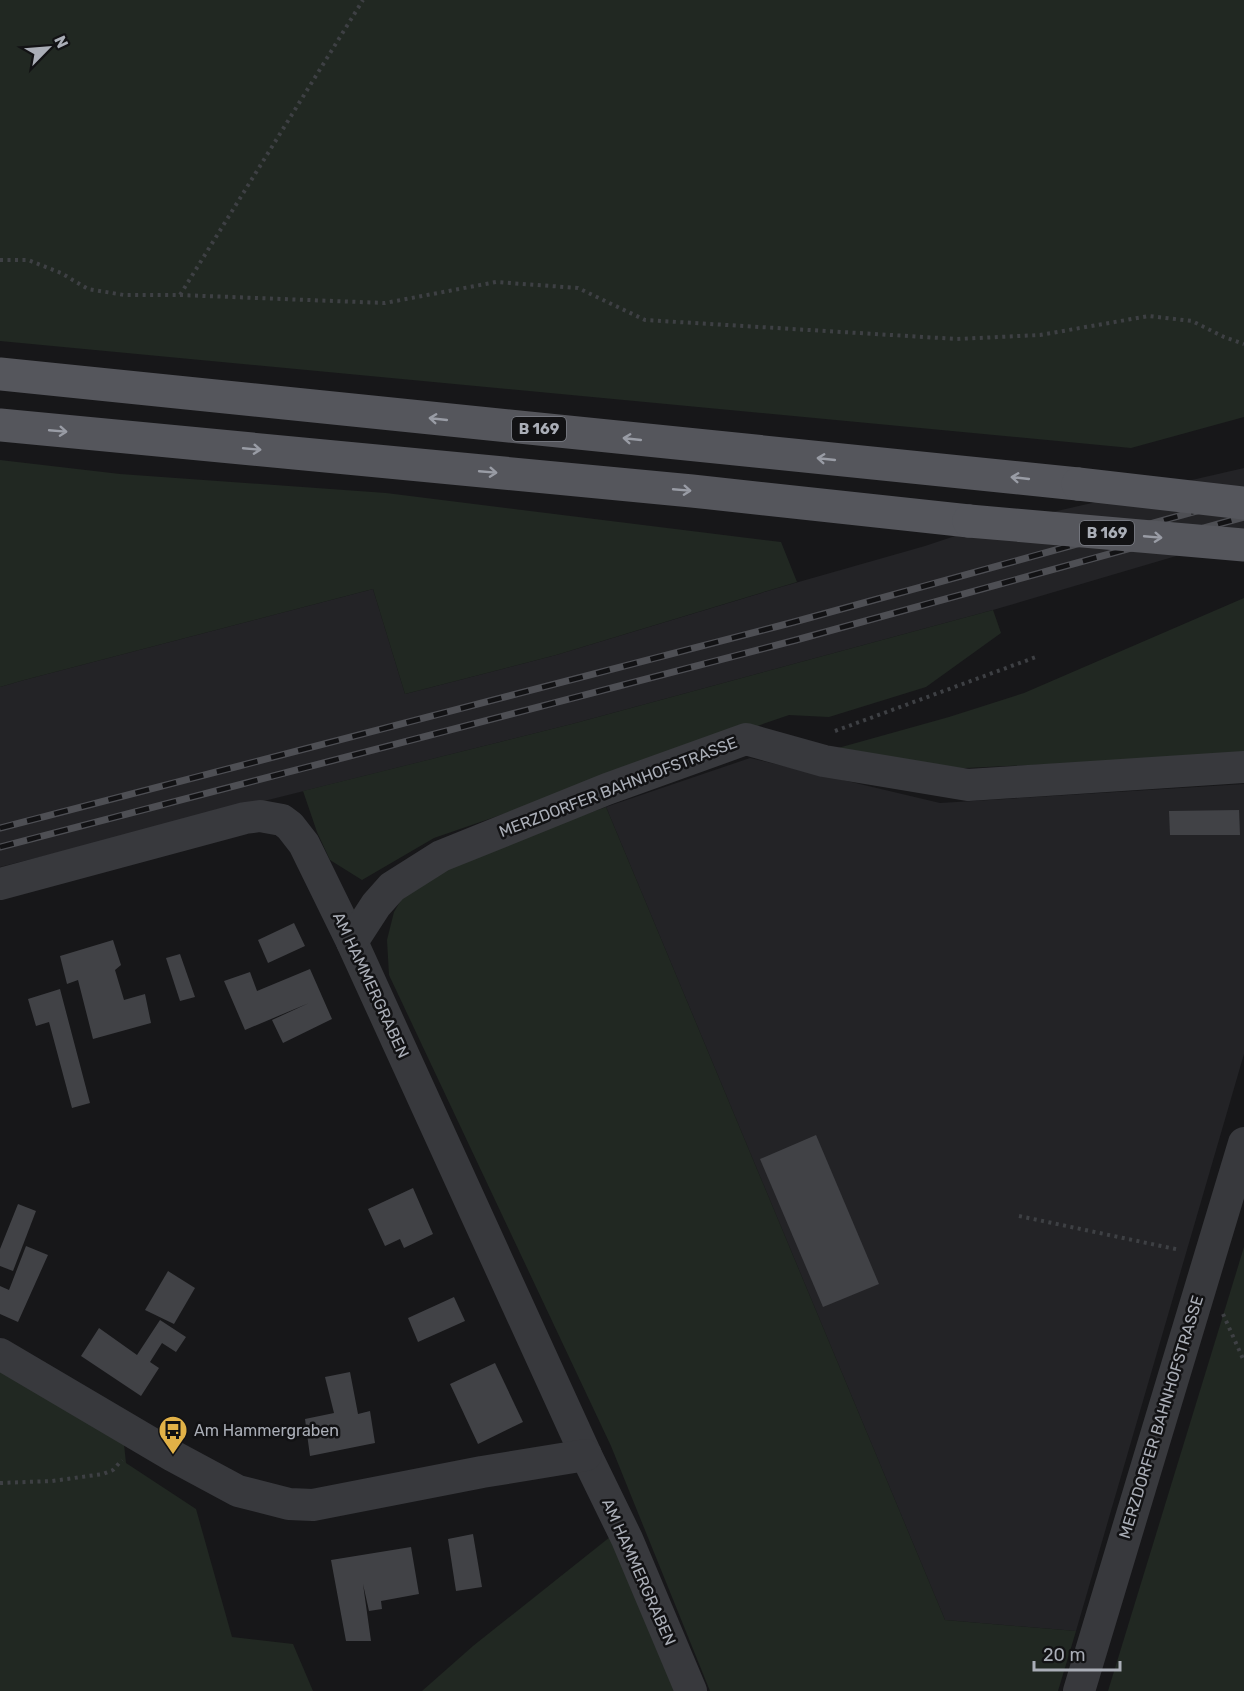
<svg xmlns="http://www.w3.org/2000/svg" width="1244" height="1691" viewBox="0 0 1244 1691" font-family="Rubik,sans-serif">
	<rect width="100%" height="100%" fill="#171719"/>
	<g fill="#232326">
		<polygon points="1244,468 1244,536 993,610 572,724 0,867 0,687 24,680 373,589 405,694 556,655 781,587 925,546 970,531"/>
		<polygon points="750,758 940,803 1244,784 1244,1054 1076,1631 945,1620 606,807"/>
	</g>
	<g fill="#212822">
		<polygon points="0,0 1244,0 1244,417 1131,448 0,341"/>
		<polygon points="0,460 120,474 386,493 781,542 797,582 556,655 405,694 373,589 24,680 0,687"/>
		<polygon points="1244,598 1244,755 945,769 838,748 949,717 1024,693"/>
		<polygon points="993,610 1001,633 926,687 829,717 789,715 434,838 362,880 330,860 317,832 303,791 572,724"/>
		<polygon points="606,807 945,1620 1076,1631 1058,1691 710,1691 611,1446 389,975 387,940 394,912 401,900 444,865"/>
		<polygon points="1244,1247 1244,1691 1108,1691"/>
		<polygon points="0,1371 124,1444 126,1463 196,1509 232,1637 293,1644 313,1691 0,1691"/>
		<polygon points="615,1533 679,1691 422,1691 473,1646"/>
	</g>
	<g fill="#414246">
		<polygon points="1239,810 1240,835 1170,835 1169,811"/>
		<polygon points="294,923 305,946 268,963 258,940"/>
		<polygon points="113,940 121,965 115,970 124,1000 145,994 151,1023 93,1039 78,980 67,984 60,956"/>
		<polygon points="180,954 195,997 180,1001 166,958"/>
		<polygon points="310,969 332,1019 283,1043 272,1020 309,1003 245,1030 224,981 250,972 257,991"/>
		<polygon points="60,989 90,1103 72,1108 49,1022 36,1026 28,999"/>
		<polygon points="816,1135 879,1284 823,1307 760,1159"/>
		<polygon points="413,1188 433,1234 404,1248 400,1239 385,1246 368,1209"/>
		<polygon points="18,1204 36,1211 13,1271 0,1266 0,1249"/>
		<polygon points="26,1246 48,1255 18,1322 0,1314 0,1286 9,1290"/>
		<polygon points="168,1271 195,1288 174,1324 145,1310"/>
		<polygon points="454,1297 465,1321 418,1342 408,1318"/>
		<polygon points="160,1320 186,1337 176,1352 162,1343 150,1362 159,1368 141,1396 81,1356 99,1328 137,1355"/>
		<polygon points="495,1363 523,1422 478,1444 450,1384"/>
		<polygon points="350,1372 358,1414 370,1411 375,1443 310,1456 305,1419 334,1413 325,1377"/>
		<polygon points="473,1534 482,1587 456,1591 448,1539"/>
		<polygon points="411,1547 419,1594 381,1601 382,1609 369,1611 363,1584 371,1641 346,1641 331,1560"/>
	</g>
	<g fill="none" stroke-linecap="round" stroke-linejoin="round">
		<g stroke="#3e4044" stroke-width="4" stroke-dasharray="3 4.5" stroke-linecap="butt">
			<polyline points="0,260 28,260 61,273 88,289 124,295 180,295 363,0"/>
			<polyline points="180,295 385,303 496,282 578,288 645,320 957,339 1040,335 1149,316 1192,321 1224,337 1244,344"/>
			<polyline points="835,731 1036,657"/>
			<polyline points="1019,1216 1180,1250"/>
			<polyline points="1223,1314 1244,1361"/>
			<polyline points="0,1483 52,1481 103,1474 113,1470 122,1460"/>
		</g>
		<g stroke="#38393d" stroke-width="32">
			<polyline points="0,884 245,818 260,816 282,820 290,826 304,844 352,942 586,1455 627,1539 691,1691"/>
			<polyline points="352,942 376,905 392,887 441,856 607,789 746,739 824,761 968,785 1244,767"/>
			<polyline points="0,1354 173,1456 238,1491 289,1504 313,1505 482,1472 586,1455"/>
			<polyline points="1079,1691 1244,1143"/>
		</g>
		<g stroke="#55565c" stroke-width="33">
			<polyline points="0,374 1078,484"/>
			<polyline points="0,425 692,491 969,521"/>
		</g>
		<g stroke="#4e4f54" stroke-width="7">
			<g id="rail">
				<polyline points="0,828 794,622 1244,498"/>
				<polyline points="0,847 796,640 1244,517"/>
			</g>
		</g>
		<use href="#rail" stroke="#121214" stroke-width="4.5" stroke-dasharray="14" stroke-linecap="butt"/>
		<g stroke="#55565c" stroke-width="33">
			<polyline points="1078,484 1244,503"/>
			<polyline points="969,521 1244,545"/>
		</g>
	</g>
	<defs><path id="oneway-shaft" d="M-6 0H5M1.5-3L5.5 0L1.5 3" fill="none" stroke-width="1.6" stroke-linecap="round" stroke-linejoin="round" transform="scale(1.5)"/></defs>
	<g stroke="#999ca5">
		<use href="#oneway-shaft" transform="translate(438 419) rotate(-174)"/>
		<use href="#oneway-shaft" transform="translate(58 431) rotate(5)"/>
		<use href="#oneway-shaft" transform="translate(632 439) rotate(-174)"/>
		<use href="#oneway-shaft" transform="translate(252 449) rotate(5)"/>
		<use href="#oneway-shaft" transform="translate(826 459) rotate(-174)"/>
		<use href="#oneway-shaft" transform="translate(488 472) rotate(5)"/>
		<use href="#oneway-shaft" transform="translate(1020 478) rotate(-174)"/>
		<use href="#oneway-shaft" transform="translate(682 490) rotate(5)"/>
		<use href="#oneway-shaft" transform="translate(1153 537) rotate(5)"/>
	</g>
	<defs>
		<g id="bus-pin" transform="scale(1.5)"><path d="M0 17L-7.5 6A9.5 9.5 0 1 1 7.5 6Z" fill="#e1b147" stroke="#121214"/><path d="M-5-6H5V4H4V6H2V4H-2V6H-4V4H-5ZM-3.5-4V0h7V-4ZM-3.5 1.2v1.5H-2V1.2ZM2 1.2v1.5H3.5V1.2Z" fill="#111"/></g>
	</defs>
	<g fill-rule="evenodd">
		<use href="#bus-pin" x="173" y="1430"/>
	</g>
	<g text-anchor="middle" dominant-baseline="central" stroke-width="5" stroke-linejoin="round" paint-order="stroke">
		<g fill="#121214" stroke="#7c7f86" stroke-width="1.5">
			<rect x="512" y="417" width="54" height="24" rx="4.5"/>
			<rect x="1080" y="521" width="54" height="24" rx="4.5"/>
		</g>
		<g font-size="15" font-weight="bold" fill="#aaaeb7">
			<text x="539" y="429">B 169</text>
			<text x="1107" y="533">B 169</text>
		</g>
		<g font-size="16" fill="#aaaeb7" stroke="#121214">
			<text transform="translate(618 787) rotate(-21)">MERZDORFER BAHNHOFSTRASSE</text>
			<text transform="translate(371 985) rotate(65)">AM HAMMERGRABEN</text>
			<text transform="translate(1161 1417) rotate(-73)">MERZDORFER BAHNHOFSTRASSE</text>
			<text transform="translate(639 1572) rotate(66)">AM HAMMERGRABEN</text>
		</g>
		<g font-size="16" fill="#aaaeb7" stroke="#121214" text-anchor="start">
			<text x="194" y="1430">Am Hammergraben</text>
		</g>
	</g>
	<g transform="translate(48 48) rotate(65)" stroke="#121214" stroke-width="4.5" paint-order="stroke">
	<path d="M0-4.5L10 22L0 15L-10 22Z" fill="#aaaeb7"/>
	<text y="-9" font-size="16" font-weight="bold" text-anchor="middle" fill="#aaaeb7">N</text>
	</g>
	<path d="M1034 1661v9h86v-9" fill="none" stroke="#aaaeb7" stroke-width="3"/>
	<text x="1043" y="1661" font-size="18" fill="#aaaeb7" stroke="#121214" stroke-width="4.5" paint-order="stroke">20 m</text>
</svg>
